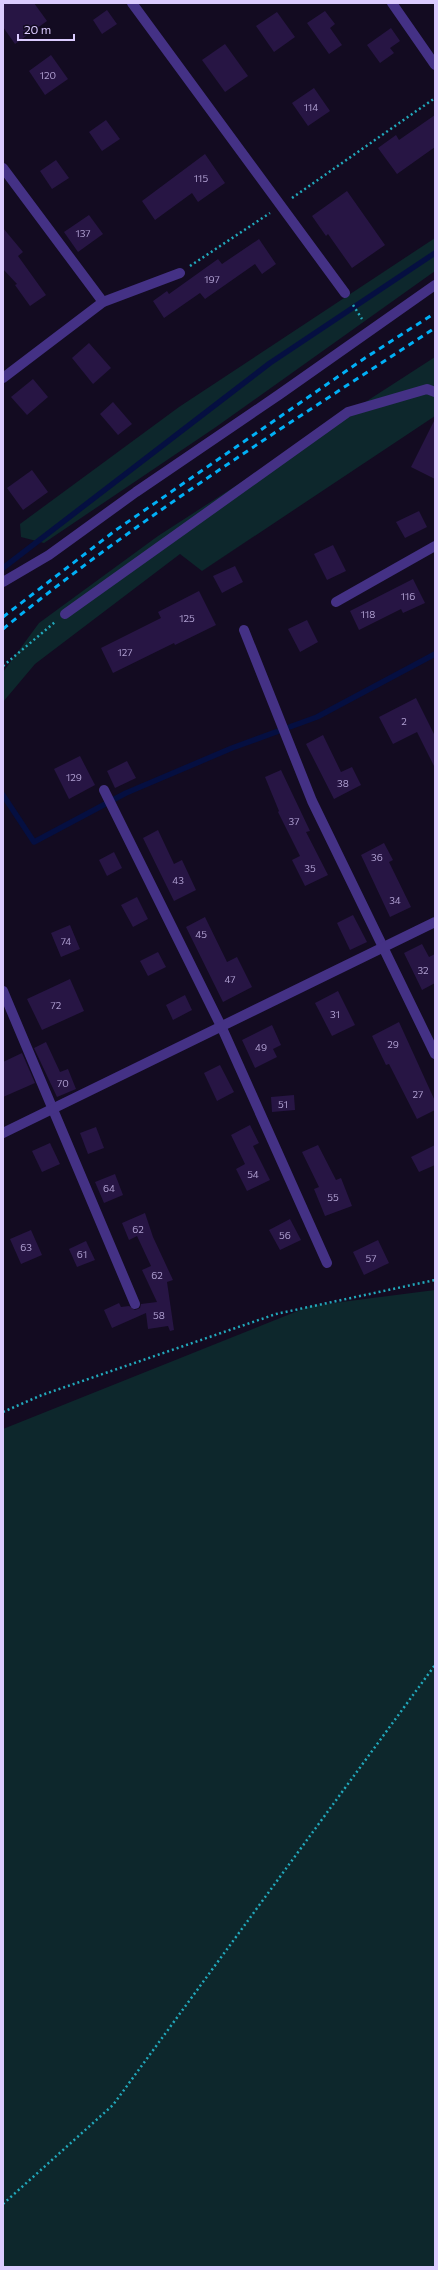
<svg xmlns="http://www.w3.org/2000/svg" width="438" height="2270" viewBox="0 0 438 2270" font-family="Commissioner,sans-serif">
	<rect width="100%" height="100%" fill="#130b21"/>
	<g fill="#0d272c">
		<polygon points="435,238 435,271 216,427 44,543 21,537 20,524 179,407"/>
		<polygon points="435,357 435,416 202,571 180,554 35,664 3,702 3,672 39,623 158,536"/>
		<polygon points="435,1290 435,2267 3,2267 3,1429 310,1306"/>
	</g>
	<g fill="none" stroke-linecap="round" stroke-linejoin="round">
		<g stroke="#050f41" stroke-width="5.5">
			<polyline points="3,568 270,363 435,253"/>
			<polyline points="3,795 34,842 126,793 232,748 317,717 435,654"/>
		</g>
	</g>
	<g fill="#271544">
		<polygon points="3,3 34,3 47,21 15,44 3,27"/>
		<polygon points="107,10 117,24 102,34 93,20"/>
		<polygon points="325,11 335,24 330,28 342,45 329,54 307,23"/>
		<polygon points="277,12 295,37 274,52 256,26"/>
		<polygon points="391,28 400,41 390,48 394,53 380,63 367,45"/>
		<polygon points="225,44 248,76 225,92 202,60"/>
		<polygon points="51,55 68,79 45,95 29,71"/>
		<polygon points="314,88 330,111 308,126 292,103"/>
		<polygon points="435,115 435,147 397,174 378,148 396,135 399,140"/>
		<polygon points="106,120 120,139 102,151 89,132"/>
		<polygon points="205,154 225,183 198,202 192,193 155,220 142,201"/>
		<polygon points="56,160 69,178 52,189 40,171"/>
		<polygon points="347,191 385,245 352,268 328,234 326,236 312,216"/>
		<polygon points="89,215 103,234 78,252 64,232"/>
		<polygon points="3,228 23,252 18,256 46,295 30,306 15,285 17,284 3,269"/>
		<polygon points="259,239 276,264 262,274 255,264 205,299 200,293 164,318 153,301 167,291 169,294 218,259 222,264"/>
		<polygon points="89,343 111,368 93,384 72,358"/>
		<polygon points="33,379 48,397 27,415 11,397"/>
		<polygon points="113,402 132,424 118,435 100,414"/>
		<polygon points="435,419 435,479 411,467"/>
		<polygon points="32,470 48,492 23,510 7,488"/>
		<polygon points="419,511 427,527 405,538 396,522"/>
		<polygon points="333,545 346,571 327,580 314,554"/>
		<polygon points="235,566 243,582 222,593 213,576"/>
		<polygon points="413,579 425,603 403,613 401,609 359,630 350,611"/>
		<polygon points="199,591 216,625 175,645 174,643 113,673 101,648 161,618 158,612"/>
		<polygon points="307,620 318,642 300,652 288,629"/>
		<polygon points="416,698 435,736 435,768 417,732 393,744 379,717"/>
		<polygon points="323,735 341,772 352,767 361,785 334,799 306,744"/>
		<polygon points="80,756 95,785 69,799 54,769"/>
		<polygon points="127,761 136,778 115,788 107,771"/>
		<polygon points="281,770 310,831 306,832 328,875 305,886 292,860 300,856 278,812 279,811 265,777"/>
		<polygon points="158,830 174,864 182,860 196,890 174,901 143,838"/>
		<polygon points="384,843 393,860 389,862 411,907 390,917 361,855"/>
		<polygon points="114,852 122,868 107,876 99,860"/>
		<polygon points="137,897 148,919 133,927 121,905"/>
		<polygon points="353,915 367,942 350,950 337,923"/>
		<polygon points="205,917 227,962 237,957 252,987 223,1002 186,927"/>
		<polygon points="70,925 80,949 61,957 51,933"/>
		<polygon points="422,944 429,957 435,954 435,983 422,990 404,953"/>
		<polygon points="158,952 166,967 148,976 140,961"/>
		<polygon points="70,979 84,1011 42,1030 27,999"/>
		<polygon points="338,991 355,1025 332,1036 315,1003"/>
		<polygon points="185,995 192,1010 173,1020 166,1005"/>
		<polygon points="399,1022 435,1101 435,1110 417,1119 389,1064 386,1065 372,1036"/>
		<polygon points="272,1025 281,1045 273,1049 277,1057 255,1068 242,1040"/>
		<polygon points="46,1042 60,1072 68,1069 76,1089 57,1097 34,1048"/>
		<polygon points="22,1053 35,1083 3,1097 3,1062"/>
		<polygon points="220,1065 234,1092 217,1101 204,1073"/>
		<polygon points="294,1095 295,1110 272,1112 271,1097"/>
		<polygon points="250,1125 259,1143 253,1146 270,1180 247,1191 236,1169 245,1164 231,1135"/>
		<polygon points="96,1127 104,1148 88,1154 80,1133"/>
		<polygon points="50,1143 60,1164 42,1172 32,1151"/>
		<polygon points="318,1145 336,1180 341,1178 352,1206 325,1216 314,1189 319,1187 302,1152"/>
		<polygon points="435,1145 435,1165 419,1172 411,1157"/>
		<polygon points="115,1174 123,1195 104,1203 95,1182"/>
		<polygon points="145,1213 153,1237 173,1280 167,1282 174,1330 170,1331 168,1326 148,1329 146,1313 112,1328 104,1310 119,1303 121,1307 129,1306 135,1310 140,1308 141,1304 157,1302 142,1270 151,1266 137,1236 129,1240 122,1223"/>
		<polygon points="290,1219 301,1240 280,1250 269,1230"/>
		<polygon points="31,1230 42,1255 21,1264 10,1239"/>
		<polygon points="378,1240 389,1263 364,1275 353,1252"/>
		<polygon points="86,1241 95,1260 77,1267 69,1249"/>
	</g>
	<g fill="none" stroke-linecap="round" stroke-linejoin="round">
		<g stroke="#22a9bc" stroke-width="2.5" stroke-dasharray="2 3" stroke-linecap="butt">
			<polyline points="292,198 435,98"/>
			<polyline points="190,266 270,213"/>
			<polyline points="353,305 362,319"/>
			<polyline points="3,666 55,622"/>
			<polyline points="3,1412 42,1395 276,1314 435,1280"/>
			<polyline points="3,2204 113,2105 435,1665"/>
		</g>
		<g stroke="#443185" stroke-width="10">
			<polyline points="132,3 345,293"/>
			<polyline points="392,3 435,65"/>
			<polyline points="3,168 103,302"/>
			<polyline points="3,378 103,302 180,273"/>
			<polyline points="3,582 49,555 136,492 280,394 435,285"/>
			<polyline points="336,602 435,546"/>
			<polyline points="65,614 348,412 427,389 435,392"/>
			<polyline points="244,630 312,801 435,1054"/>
			<polyline points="104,790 222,1028 327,1263"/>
			<polyline points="3,991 135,1304"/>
			<polyline points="3,1133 435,922"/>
		</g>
		<g stroke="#00b0f6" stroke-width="3" stroke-dasharray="6 5" stroke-linecap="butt">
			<polyline points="3,617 116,530 365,358 435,313"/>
			<path d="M3,629C137,519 290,423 435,328"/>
		</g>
	</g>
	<g text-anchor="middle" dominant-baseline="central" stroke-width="4" stroke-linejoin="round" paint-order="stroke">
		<g font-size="10" fill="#ae9ed0">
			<text x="48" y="75">120</text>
			<text x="311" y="107">114</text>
			<text x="201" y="178">115</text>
			<text x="83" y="233">137</text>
			<text x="212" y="279">197</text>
			<text x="408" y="596">116</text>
			<text x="368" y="614">118</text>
			<text x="187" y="618">125</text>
			<text x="125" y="652">127</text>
			<text x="404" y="721">2</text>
			<text x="74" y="777">129</text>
			<text x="343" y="783">38</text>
			<text x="294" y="821">37</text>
			<text x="377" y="857">36</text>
			<text x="310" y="868">35</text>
			<text x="178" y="880">43</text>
			<text x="395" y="900">34</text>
			<text x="201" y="934">45</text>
			<text x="66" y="941">74</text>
			<text x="423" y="970">32</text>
			<text x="230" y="979">47</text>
			<text x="56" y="1005">72</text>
			<text x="335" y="1014">31</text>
			<text x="393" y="1044">29</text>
			<text x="261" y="1047">49</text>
			<text x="63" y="1083">70</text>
			<text x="418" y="1094">27</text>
			<text x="283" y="1104">51</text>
			<text x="253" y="1174">54</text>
			<text x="109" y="1188">64</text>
			<text x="333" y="1197">55</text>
			<text x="138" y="1229">62</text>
			<text x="285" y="1235">56</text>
			<text x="26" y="1247">63</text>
			<text x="82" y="1254">61</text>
			<text x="371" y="1258">57</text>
			<text x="157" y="1275">62</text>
			<text x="159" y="1315">58</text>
		</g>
	</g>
	<rect width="438" height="2270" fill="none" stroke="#dbcbff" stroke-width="8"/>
	<path d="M18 34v6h56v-6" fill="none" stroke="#dbcbff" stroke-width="2"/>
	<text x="24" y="34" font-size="12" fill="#dbcbff" stroke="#130b21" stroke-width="3" paint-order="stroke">20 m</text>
</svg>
